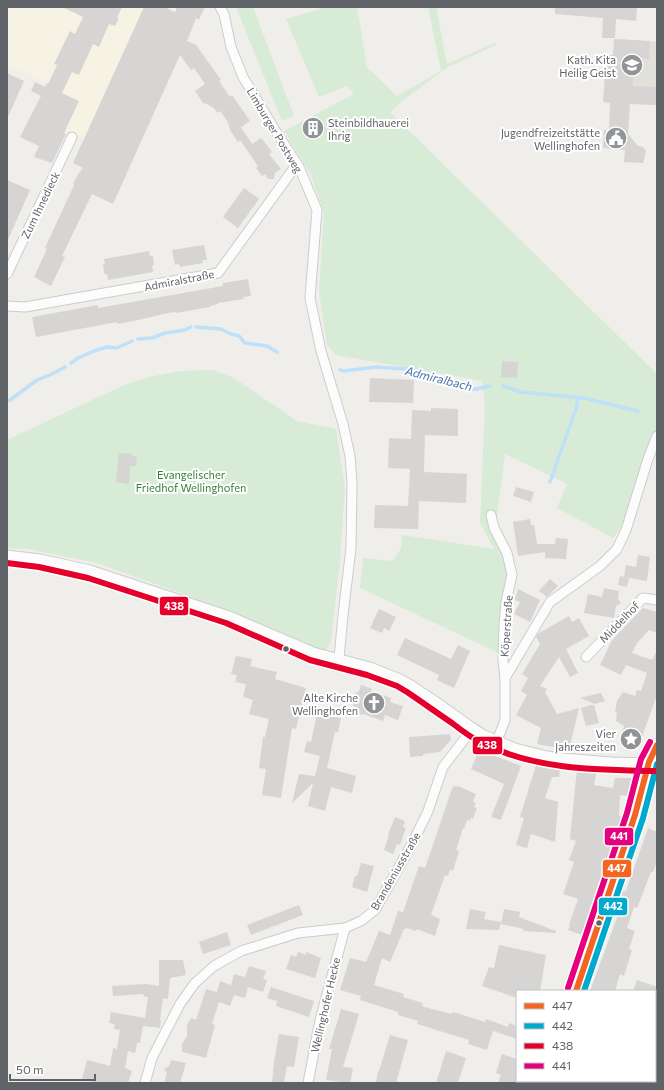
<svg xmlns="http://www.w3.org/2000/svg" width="664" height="1090" viewBox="0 0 664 1090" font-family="Commissioner,sans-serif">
	<rect width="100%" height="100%" fill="#efeeea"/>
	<polygon fill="#f7f3e4" points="7,7 192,7 196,12 133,161 41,120 56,87 7,65"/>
	<polygon fill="#e2e0da" points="620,39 657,42 657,105 603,102 608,55 613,55"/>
	<g fill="#d8ebd6">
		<polygon points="236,7 253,7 294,116 282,121"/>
		<polygon points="327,7 357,7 367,67 397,96 441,71 428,7 436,7 447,64 495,43 496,45 448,67 407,97 390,112 657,374 657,433 627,519 613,538 557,508 567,484 505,454 495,531 509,574 503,655 360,588 363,558 393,561 401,548 402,535 494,549 480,523 485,405 482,381 336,355 327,345 319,291 324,213 311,175 284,131 354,94 347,86 319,97 286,19"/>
		<polygon points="213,370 234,378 297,421 336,429 345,488 340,560 331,642 328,648 324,651 232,612 97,563 28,549 7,548 7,440 124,385 149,377 180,371"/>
	</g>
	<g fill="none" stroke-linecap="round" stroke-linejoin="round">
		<g stroke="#bfe0f9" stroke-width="3.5">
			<polyline points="196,327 221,329 231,334 239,336 245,343 267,346 277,352"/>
			<polyline points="138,339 152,338 165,333 185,330 191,327"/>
			<polyline points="71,363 78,358 94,351 107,347 117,348 132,341"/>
			<polyline points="340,370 344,371 376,367 406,369 423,372 432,378 471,389 476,389 490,386"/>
			<polyline points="503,386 521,392 584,398 638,411"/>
			<polyline points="7,401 10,400 37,380 52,374 65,367"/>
			<polyline points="550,482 576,409 578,398"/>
		</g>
	</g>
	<g fill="#d6d5d3">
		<polygon points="62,7 122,7 117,18 119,18 115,26 109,24 99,47 93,44 79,75 72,72 62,93 79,101 64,133 66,134 52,163 34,157 39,146 20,137 41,96 31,91 35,82 45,87 47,83 48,84 57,65 54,64 70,31 75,34 83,17"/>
		<polygon points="144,7 165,7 175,12 177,7 205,7 199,20 196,18 187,41 196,45 221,80 219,81 230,97 232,95 250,121 241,127 252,144 261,138 263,140 272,152 269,154 281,169 275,173 274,179 268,179 265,174 262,176 256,168 258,166 240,140 238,142 230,130 228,122 220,111 217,113 214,108 205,103 204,104 195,91 205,84 194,68 191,70 180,55 113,204 92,194 62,256 65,257 51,286 34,277 47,249 45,248 74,185 73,184 78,174 83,168 73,163"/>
		<polygon points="555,7 637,7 636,21 616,19 615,38 602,38 603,18 555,14"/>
		<polygon points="614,39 650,41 649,59 634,58 633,86 657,87 657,105 630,104 628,134 638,146 643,147 646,151 643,163 624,162 625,150 603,148 604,130 609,131 610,103 603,102 605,74 607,75 608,55 613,55"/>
		<polygon points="7,73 24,81 7,119"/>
		<polygon points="320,117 326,130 307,139 302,128"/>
		<polygon points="7,180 30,190 7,242"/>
		<polygon points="244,188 259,199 238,228 223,217"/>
		<polygon points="204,245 207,260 202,260 203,263 180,267 179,264 175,265 172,250"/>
		<polygon points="149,251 150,256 153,256 154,265 152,266 153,272 108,280 107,274 104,274 103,264 105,264 104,259"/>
		<polygon points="248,279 251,296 243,297 244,299 218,303 218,304 210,306 210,307 176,313 175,312 168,313 134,321 117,324 117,322 36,337 32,317 98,305 98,308 223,286 223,283"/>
		<polygon points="502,361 518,362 517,378 501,377"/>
		<polygon points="370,378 414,380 413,403 369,402"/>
		<polygon points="431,408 458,409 458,436 425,435 424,472 467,474 466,503 419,501 418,529 374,528 375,505 408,506 410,469 388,468 389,438 411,439 412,410 431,411"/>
		<polygon points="119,453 132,454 132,456 137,457 136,466 130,466 129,484 116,482"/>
		<polygon points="516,487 534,492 531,502 513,496"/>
		<polygon points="530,519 531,525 534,525 537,544 555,544 556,538 568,539 566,559 545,558 545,552 518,556 513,522"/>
		<polygon points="638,555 650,557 647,581 624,577 626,565 636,567"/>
		<polygon points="620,576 629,578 627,587 618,585"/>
		<polygon points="550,579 558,586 547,597 539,591"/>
		<polygon points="604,588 619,591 618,599 621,603 616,606 614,618 584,613 588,594 602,597"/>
		<polygon points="518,589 540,600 530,622 514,614 520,602 515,600"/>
		<polygon points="643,608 657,612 657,633 649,630 637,643 632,653 652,660 657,650 657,695 642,737 633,734 631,740 621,736 624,726 616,721 617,713 615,712 617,701 623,692 635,696 637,690 641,691 647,673 626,665 621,675 600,665 612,640"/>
		<polygon points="379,609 396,617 389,631 384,628 382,633 370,628"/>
		<polygon points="569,616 572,622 579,618 589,636 566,649 578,673 570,677 559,657 540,686 547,689 545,692 557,714 579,708 569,750 537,744 541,728 516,715 527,695 521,691 528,678 522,674 540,644 536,637 539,633"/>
		<polygon points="405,638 451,659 458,645 470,651 454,688 437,680 439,675 397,655"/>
		<polygon points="236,656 252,659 250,666 277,672 275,679 306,688 296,729 292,728 281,798 262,795 266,769 259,768 263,737 265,737 269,719 249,714 253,700 243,697 246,684 235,682 237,675 231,674"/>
		<polygon points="361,685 372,689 371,691 391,698 390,702 403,706 398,720 385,715 383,721 363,714 363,715 352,712 354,706 351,700 353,695 359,691"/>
		<polygon points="601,693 605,701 595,704 580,698"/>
		<polygon points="590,705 594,705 599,723 586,726 581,708"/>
		<polygon points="317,713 341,718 338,732 335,732 327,768 356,776 352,793 331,787 325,811 308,806 313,783 292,803 299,774 315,776 320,756 304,752 307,741 311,742"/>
		<polygon points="450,734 451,740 440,752 423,754 423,756 410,757 409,737"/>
		<polygon points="479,750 521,766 501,820 491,817 504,784 471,769"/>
		<polygon points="536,765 560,768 559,777 552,777 545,798 558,802 555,842 531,834 527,848 516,845 524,818 520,817"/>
		<polygon points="577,768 597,769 594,785 613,788 615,778 631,778 630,796 620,795 619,816 624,818 585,936 568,930 570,926 569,925 578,899 563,894 574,862 569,860 576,841 570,839"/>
		<polygon points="453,786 457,787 458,786 476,794 473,802 476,803 474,807 477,808 473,819 471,817 470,821 467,820 464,829 463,828 456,850 459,851 453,871 450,870 448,876 445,875 431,915 440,919 435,936 417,929 416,931 407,928 406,929 404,929 390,962 382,958 374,985 404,994 403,997 423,1003 422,1006 432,1009 452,1014 453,1012 485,1022 486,1019 508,1027 509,1023 517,1026 517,1039 493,1031 487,1050 468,1044 469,1040 417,1024 418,1021 398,1015 398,1012 360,1000 361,996 340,990 350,958 366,962 379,931 390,935 398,911 403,912 419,866 425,868"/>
		<polygon points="395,817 405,821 403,827 406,828 400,845 397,844 393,854 384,850 389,835 388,835"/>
		<polygon points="648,828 657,832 657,861 653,872 651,872 637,908 634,907 627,928 635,931 629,949 632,950 624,976 620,974 615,991 590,991 620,910 616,909 622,890 626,891"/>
		<polygon points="361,863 374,866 367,892 352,887 355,876 357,876"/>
		<polygon points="299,905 303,915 251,935 247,925"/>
		<polygon points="470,909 486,912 484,919 501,922 499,930 466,929"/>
		<polygon points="504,909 520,912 519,917 556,931 556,933 523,931 524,929 501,924"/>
		<polygon points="227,932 231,945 203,954 199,942"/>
		<polygon points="499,945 546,955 540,991 517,991 517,998 482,986 489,967 494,968"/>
		<polygon points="298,952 306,955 306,952 321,958 315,978 286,969 291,955 296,957"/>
		<polygon points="159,960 183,960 186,975 170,978 168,999 163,998 160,1020 161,1020 160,1028 143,1026 140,1043 137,1043 135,1053 128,1051 125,1068 132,1071 128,1083 99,1083 82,1079 87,1060 110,1066 113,1048 117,1049 120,1030 114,1029 115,1024 109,1023 111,1012 145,1018 148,997 143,996 144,994 113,996 112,986 146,984 159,986"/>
		<polygon points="249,966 266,971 263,979 267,980 263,992 248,987 245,998 234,995 230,1006 219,1002 212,1024 215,1025 206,1058 182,1052 182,1044 187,1036 187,1025 191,1018 196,1020 206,989 217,992 220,981 231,985 234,974 245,977"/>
		<polygon points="637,980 657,987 657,991 633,991"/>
		<polygon points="271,987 314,1001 309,1017 276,1006 277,1001 267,998"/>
		<polygon points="341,1009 359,1014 343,1067 353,1068 350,1083 326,1080 332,1049 329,1049"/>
		<polygon points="279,1034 299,1037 294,1067 287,1066 284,1083 272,1083 274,1062"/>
		<polygon points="390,1035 408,1040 396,1083 376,1083 378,1071 379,1071"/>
		<polygon points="446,1051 466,1058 458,1083 436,1083"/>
		<polygon points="502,1054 517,1059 517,1083 498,1083 501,1075 496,1073"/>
		<polygon points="171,1060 186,1063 180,1083 164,1083 167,1073 164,1069 169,1066"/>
	</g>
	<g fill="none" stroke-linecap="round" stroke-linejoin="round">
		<g stroke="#cbcccc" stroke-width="11">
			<g id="minor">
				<polyline points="220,7 224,14 231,47 243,77 275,130 299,167 317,210 310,298 321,351 343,424 350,456 352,483 351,548 343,615 339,658"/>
				<polyline points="7,274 72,137"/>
				<polyline points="7,306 25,307 42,304 218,273 297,164"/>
				<polyline points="491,515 494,528 507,553 512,575 506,602 504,625 503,660 505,678 505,720 497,741"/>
				<polyline points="7,555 40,559 90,570 229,616 313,652 370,667 400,679 411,685 432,699 473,728 484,735 515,748 547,756 563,758 611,762 657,763"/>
				<polyline points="586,657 643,598 657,600"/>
				<polyline points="505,678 550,602 600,566 617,549 626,530 648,459 657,436"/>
				<polyline points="145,1083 152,1058 180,1004 195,983 214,966 241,951 298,933 345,928 361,921 375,910 414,840 428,811 443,767 473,728"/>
				<polyline points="308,1083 320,1020 345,928"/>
			</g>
		</g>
		<g stroke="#cbcccc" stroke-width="14">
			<g id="tertiary">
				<polyline points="576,991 635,815 649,762 657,745"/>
				<polyline points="544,1083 545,1081"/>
			</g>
		</g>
		<use href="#minor" stroke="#fdfcfc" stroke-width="9"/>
		<use href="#tertiary" stroke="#fdfcfc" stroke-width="12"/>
		<g stroke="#fff" stroke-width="9">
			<polyline id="bus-1" points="576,991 635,815 649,762 657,745"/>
		</g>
		<g stroke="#fff" stroke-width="9">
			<polyline id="bus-2" points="584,991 643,818 657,764"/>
		</g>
		<g stroke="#fff" stroke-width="9">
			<path id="bus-3" d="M7,563L39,567L88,578L226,623L310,660L367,675L397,686L407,692C422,702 437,713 452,723C461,730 470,737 480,742C534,770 598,770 657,771"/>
		</g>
		<g stroke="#fff" stroke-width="9">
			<polyline id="bus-4" points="568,988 627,813 641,759 650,742"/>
		</g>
		<use href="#bus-1" stroke="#f26522" stroke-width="6"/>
		<use href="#bus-2" stroke="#00a9ce" stroke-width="6"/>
		<use href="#bus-3" stroke="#e4002b" stroke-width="6"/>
		<use href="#bus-4" stroke="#e5007d" stroke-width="6"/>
	</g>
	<defs>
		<g id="school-disc" transform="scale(1.15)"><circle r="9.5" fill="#919496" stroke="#fff"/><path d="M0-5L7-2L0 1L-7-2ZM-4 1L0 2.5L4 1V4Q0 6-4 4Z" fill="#fff"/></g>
		<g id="building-disc" transform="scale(1.15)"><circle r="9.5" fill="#919496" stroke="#fff"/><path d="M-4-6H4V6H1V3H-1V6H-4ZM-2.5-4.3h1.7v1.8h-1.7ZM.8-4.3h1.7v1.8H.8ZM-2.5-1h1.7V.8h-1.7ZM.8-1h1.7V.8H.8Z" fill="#fff"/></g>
		<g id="civic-disc" transform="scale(1.15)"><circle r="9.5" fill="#919496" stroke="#fff"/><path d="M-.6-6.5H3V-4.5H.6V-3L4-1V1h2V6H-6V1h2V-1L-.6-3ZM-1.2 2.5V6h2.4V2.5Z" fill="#fff"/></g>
		<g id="church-disc" transform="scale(1.15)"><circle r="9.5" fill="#919496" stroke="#fff"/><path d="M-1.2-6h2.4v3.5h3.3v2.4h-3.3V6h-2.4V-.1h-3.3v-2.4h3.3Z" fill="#fff"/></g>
		<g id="sight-disc" transform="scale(1.15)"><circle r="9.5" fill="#919496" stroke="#fff"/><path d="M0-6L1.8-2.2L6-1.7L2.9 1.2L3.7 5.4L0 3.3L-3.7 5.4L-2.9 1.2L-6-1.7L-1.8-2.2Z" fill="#fff"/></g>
	</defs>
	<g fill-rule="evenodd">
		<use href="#school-disc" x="632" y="65"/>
		<use href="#building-disc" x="313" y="128"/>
		<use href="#civic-disc" x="616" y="138"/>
		<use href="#church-disc" x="374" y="703"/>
		<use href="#sight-disc" x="631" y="739"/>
	</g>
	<g fill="#5f6368" stroke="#fff" stroke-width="1.5">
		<circle cx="286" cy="649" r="3.5"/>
		<circle cx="599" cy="923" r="3.5"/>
	</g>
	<g text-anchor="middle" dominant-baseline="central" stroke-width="4" stroke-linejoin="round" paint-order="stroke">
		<g font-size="11" fill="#5f6368" stroke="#fff" text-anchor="end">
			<text x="616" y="59">Kath. Kita<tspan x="616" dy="13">Heilig Geist</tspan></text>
			<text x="328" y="122" text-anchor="start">Steinbildhauerei<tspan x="328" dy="13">Ihrig</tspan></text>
			<text x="600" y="132">Jugendfreizeitstätte<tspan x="600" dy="13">Wellinghofen</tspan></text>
			<text x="358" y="697">Alte Kirche<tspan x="358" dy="13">Wellinghofen</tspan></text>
			<text x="616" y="733">Vier<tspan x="616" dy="13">Jahreszeiten</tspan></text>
		</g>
		<g font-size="11" fill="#5f6368" stroke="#fff">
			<text transform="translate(275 130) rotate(59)">Limburger Postweg</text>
			<text transform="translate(40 205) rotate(-64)">Zum Ihnedieck</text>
			<text transform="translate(179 280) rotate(-11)">Admiralstraße</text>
			<text transform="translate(619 622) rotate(-46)">Middelhof</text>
			<text transform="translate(506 626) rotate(-86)">Köperstraße</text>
			<text transform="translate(395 871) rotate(-60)">Brandeniusstraße</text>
			<text transform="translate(325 1005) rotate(-77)">Wellinghofer Hecke</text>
		</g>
		<g font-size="11" fill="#348238" stroke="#fff">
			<text x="191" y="474">Evangelischer<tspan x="191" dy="13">Friedhof Wellinghofen</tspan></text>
		</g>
		<g font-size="12" font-style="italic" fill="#4174aa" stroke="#fff">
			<text transform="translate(439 378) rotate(14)">Admiralbach</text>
		</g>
	</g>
	<g stroke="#fff" stroke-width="1.5">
		<rect x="159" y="596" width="30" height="20" rx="4" fill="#e4002b"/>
		<rect x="472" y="736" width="31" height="19" rx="4" fill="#e4002b"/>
		<rect x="604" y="827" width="30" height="19" rx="4" fill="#e5007d"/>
		<rect x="602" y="859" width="30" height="19" rx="4" fill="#f26522"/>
		<rect x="598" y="897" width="30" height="19" rx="4" fill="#00a9ce"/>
	</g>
	<g font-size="11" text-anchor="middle" font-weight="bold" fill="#fff">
		<text x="174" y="610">438</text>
		<text x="487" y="749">438</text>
		<text x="619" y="840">441</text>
		<text x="617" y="872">447</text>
		<text x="613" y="910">442</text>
	</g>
	<rect width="664" height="1090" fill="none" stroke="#5f6368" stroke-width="16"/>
	<rect x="516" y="990" width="140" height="92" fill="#ffffff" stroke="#bfc1c3"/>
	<rect x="524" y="1003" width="20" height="6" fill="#f26522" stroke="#bfc1c3"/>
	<text x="552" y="1010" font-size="12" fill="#5f6368">447</text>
	<rect x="524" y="1023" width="20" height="6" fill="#00a9ce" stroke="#bfc1c3"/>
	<text x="552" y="1030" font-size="12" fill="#5f6368">442</text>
	<rect x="524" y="1043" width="20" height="6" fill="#e4002b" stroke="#bfc1c3"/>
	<text x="552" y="1050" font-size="12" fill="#5f6368">438</text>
	<rect x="524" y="1063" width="20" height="6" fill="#e5007d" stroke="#bfc1c3"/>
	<text x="552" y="1070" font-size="12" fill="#5f6368">441</text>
	<path d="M10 1074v6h85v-6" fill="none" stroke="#5f6368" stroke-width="2"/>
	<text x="16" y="1074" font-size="12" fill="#5f6368" stroke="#ffffff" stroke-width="3" paint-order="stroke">50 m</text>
</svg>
